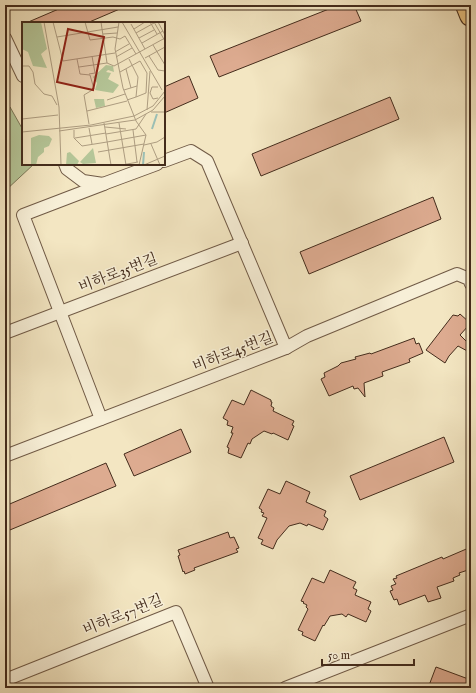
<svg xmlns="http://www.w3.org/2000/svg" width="476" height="693" viewBox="0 0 476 693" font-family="'IM FELL English','Noto Serif KR',serif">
	<rect width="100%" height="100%" fill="#f3e6c2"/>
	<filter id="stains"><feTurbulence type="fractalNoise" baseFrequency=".005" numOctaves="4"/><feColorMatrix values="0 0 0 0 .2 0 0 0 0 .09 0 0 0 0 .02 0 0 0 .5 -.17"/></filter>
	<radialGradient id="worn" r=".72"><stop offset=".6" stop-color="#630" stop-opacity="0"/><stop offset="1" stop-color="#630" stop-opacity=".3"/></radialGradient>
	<polygon fill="#b5c698" stroke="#7c795a" points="5,105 10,107 23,130 23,164 34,164 5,191"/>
	<g fill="#ddab90" stroke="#442c1c">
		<polygon points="68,5 129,5 87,23 26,23"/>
		<polygon points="339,5 354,5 361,21 219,77 210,56"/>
		<polygon points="189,76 198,98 164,113 164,87"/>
		<polygon points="390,97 399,119 261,176 252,154"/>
		<polygon points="433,197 441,219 309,274 300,252"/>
		<polygon points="460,314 469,322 468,323 469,325 460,335 471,346 471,353 458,346 449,356 445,363 426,350 453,315 458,316"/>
		<polygon points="414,338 416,344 419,343 423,353 409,359 410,362 382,372 383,376 364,383 365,397 358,388 354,389 353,386 329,396 321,379 325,377 324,373 338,366 341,363 356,359 355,357 370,353 371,354"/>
		<polygon points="251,390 271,400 271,402 272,402 271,406 274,408 273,411 294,421 292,425 294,426 288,440 273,433 272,434 264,431 252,439 250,444 248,443 241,458 228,453 229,448 227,447 233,433 231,433 233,427 227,425 228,421 223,418 232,400 244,405"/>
		<polygon points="181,429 191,452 134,476 124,454"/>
		<polygon points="444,437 454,462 360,500 350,476"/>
		<polygon points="106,463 116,486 5,532 5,506"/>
		<polygon points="286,481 310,492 306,502 326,511 324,516 328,519 323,530 308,524 307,526 300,523 289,526 277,540 273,549 261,544 263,540 258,538 267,518 262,516 264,513 261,512 262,510 259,508 268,489 280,494"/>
		<polygon points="228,532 230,538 234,537 239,548 236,549 238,552 194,568 195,570 185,574 184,571 183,572 178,556 180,555 178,550"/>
		<polygon points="471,547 471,569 459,573 460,575 453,578 454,581 437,587 441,598 428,602 425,595 399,605 397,599 394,600 390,591 393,590 391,586 396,584 393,579 397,578 396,576 442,557 443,559"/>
		<polygon points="330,570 356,582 353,588 357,590 355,595 371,602 368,609 371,611 366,622 348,614 346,617 342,614 330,616 324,626 323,625 315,641 302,635 303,632 298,630 308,609 306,607 307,605 303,603 304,602 301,601 312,578 324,583"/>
		<polygon points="436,667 471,680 471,688 465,688 456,685 455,688 428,688"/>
	</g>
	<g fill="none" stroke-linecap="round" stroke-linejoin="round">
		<g stroke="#705a46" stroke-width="14">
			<g id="street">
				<polyline points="5,38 23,76"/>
				<polyline points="164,161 191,151 207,161 286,348"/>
				<polyline points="65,164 67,169 83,181 103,184 157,164"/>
				<polyline points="5,333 242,243"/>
				<polyline points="101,419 23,215 104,184"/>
				<polyline points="5,456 286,348 307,336 457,274 469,279 471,284"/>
				<polyline points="5,680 176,612 208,688"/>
				<polyline points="285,688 471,615"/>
			</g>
		</g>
		<g stroke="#442c1c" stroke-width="24">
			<polyline id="highway" points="467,5 471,15"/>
		</g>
		<use href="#street" stroke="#f7efd7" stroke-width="12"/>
		<use href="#highway" stroke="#eac381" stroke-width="22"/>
	</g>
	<g text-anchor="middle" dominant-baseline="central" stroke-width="3" stroke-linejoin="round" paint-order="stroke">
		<g font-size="15" fill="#442c1c" stroke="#f7efd7">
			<text transform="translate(118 273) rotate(-21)">비하로35번길</text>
			<text transform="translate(233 352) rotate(-21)">비하로45번길</text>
			<text transform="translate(123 615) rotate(-22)">비하로57번길</text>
		</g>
	</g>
	<g transform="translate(22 22)">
		<rect width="143" height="143" fill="#f3e6c2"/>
		<path d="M0,0H19L25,27L19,32L25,46L11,44L6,30L0,27ZM84,43L91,44L92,50L86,48L84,50L89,51L86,57L97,63L91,71L73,68L75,61L71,55ZM82,77L83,84L74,86L72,77ZM17,113L27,114L30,117L27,124L22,126V130L16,135L14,143H9V116ZM71,126L74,141L61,142L58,140ZM48,130L57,139L55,143H44L45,131Z" fill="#b5c698"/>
		<path fill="none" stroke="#9bbfb5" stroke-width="2" d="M130,107L135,92M121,143L122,130"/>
		<path fill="none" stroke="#ad9c80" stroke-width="1" d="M22,0L37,85L39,143M31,0L41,39L93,31M63,0L68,18L91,15L98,17L103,14L114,32M79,0L85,41M97,0L93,27L101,66L114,99L124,113M100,0L140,68M128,0L135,12M132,0L143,19M136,0L143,13M109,2L123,27M112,7L123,0M114,11L132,1M81,12L95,11M35,15L96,5M117,16L132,8M120,21L141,9M131,23L143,43M93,30L107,22M127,34L136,48L143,49M94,35L110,26M123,36L143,25M55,37L58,52L68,53L72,67L62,73L67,102M0,44H7L11,50L13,62L22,72L30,74L35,83M57,45L85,41L92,44L143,16M104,47L109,66M98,50L118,39M67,52L73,51L70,34M136,65H130L128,71L131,77L136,76M102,68L115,64M114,75L124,71L125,51L118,39M85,78L103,72M105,78L114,75L116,55L107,37M125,88L128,49M65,89L105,79M129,90H143M0,97L36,93M82,101L89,143M97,101L104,143M83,105L104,107M67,106L70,122M52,108V116L60,124L85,120M111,108L115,140M37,109L113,98L131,88L143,74M0,110L69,103L112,94L131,84L143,69M84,112L114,107L124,92M53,116L84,111M85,120L124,113M129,122L138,143M122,123L135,120L143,115M76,130L122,122M100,143L116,140M117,143L124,113M122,143L143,134"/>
		<path fill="#8f2418" fill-opacity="0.15" stroke="#8f2418" stroke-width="2" d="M46,7L82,15L71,68L35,60Z"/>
		<rect width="143" height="143" fill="none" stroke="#442c1c" stroke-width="2"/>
	</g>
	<rect width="476" height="693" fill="none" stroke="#f3e6c2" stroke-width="20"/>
	<rect x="6" y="6" width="464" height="681" fill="none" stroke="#442c1c" stroke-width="2"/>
	<rect x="10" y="10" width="456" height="673" fill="none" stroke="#442c1c"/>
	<path d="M322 659v6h92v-6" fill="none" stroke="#442c1c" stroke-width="2"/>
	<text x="328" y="659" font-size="12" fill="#442c1c" stroke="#f7efd7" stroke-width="3" paint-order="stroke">50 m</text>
	<rect width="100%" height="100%" filter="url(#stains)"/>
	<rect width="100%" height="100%" fill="url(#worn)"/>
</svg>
